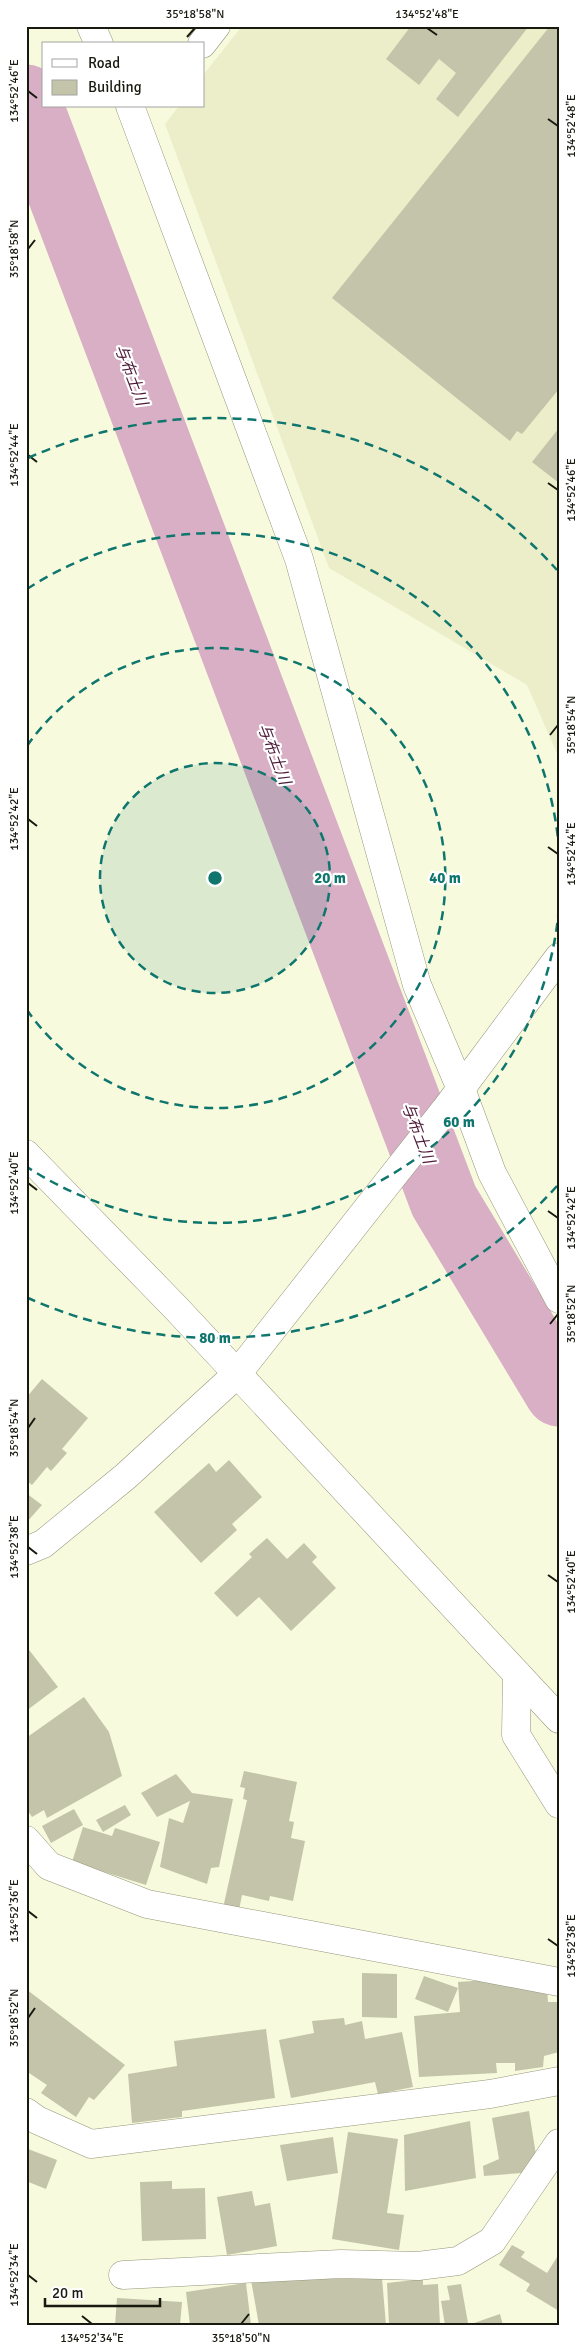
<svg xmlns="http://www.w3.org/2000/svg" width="585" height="2351" viewBox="0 0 585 2351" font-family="Signika,'Noto Sans JP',sans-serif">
	<rect width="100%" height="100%" fill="#f8fadd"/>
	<polygon fill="#eceeca" points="242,26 559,26 559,758 527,685 329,568 165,124 179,106 204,106 204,74"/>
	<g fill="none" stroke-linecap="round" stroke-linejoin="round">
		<polyline stroke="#d8afc4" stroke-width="69" points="26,99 444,1201 559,1392"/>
	</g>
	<g fill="#c3c4a9">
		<polygon points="411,26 529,26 458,117 436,99 456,73 439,59 419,85 386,59"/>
		<polygon points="550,26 559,26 559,389 522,434 517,431 510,441 332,298"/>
		<polygon points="559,428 559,483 532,462"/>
		<polygon points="42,1379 88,1418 62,1449 67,1453 51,1471 47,1467 32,1485 26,1480 26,1398"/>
		<polygon points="229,1460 262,1497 232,1524 237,1530 201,1563 154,1512 209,1463 216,1472"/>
		<polygon points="26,1493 42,1505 26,1523"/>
		<polygon points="267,1538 287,1559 304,1543 317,1557 312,1562 336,1588 291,1631 259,1597 237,1617 214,1593 252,1557 249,1554"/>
		<polygon points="26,1646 58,1687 26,1711"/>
		<polygon points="84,1697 109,1732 122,1776 47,1818 44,1810 32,1817 26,1808 26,1738"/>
		<polygon points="244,1771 297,1782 289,1821 294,1822 291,1838 305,1841 293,1901 270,1896 269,1901 242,1895 237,1920 221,1917 247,1800 243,1799 245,1788 240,1787"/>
		<polygon points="176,1774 192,1793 233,1799 219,1867 211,1868 207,1884 160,1867 169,1818 183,1823 190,1801 157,1817 141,1793"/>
		<polygon points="125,1805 131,1815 103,1832 96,1820"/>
		<polygon points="74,1809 83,1825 51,1843 42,1826"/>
		<polygon points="83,1827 112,1836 115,1828 160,1842 146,1885 72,1862"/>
		<polygon points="362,1973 397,1974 397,2018 362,2017"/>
		<polygon points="424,1976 458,1988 448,2012 415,1999"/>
		<polygon points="503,1979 504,1986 547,1989 548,2002 559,2002 559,2052 544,2056 543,2067 515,2071 515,2063 496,2063 497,2073 419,2077 414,2016 460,2012 458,1982"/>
		<polygon points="26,1989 125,2065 94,2100 89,2097 76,2117 41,2093 47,2085 26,2071"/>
		<polygon points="344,2018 345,2025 362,2021 365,2039 402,2032 413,2087 378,2094 375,2082 291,2098 279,2040 314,2033 312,2021"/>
		<polygon points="266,2029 275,2098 182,2111 182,2117 132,2123 128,2074 177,2066 174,2041"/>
		<polygon points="529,2111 536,2155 522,2173 484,2176 483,2166 499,2159 492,2118"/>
		<polygon points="470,2121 476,2178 405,2191 404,2135"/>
		<polygon points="348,2132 398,2139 387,2213 404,2215 399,2250 332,2239"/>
		<polygon points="333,2137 338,2173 287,2181 280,2145"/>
		<polygon points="28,2149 57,2160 46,2189 26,2181"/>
		<polygon points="172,2181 172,2189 205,2188 206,2239 142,2241 140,2182"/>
		<polygon points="252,2191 255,2206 270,2203 277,2246 227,2255 217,2197"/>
		<polygon points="512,2245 525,2252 521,2257 547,2273 559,2254 559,2311 526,2291 530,2284 499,2265"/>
		<polygon points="382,2278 386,2325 259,2325 251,2280"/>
		<polygon points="423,2279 423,2285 438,2284 440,2325 389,2325 387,2283"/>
		<polygon points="246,2283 251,2325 190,2325 186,2292"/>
		<polygon points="461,2284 468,2323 445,2325 441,2301 450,2300 447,2286"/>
		<polygon points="117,2298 182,2302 180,2325 115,2325"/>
		<polygon points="500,2314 503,2325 475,2325 474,2323"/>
	</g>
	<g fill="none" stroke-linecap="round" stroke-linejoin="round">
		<g stroke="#95967c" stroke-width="29">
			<g id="minor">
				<polyline points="91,26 99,44"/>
				<polyline points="202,44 216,26"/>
				<polyline points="130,106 299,559 417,985 461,1089 492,1173 559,1299"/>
				<polyline points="26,1154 176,1308 559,1719"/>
				<polyline points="26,1551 43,1544 126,1476 237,1374 445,1110 559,957"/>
				<polyline points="517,1674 516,1735 559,1804"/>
				<polyline points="26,1840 49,1866 147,1904 559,1982"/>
				<polyline points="26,2112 37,2120 91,2144 490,2094 559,2081"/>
				<polyline points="123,2275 341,2264 418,2266 458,2261 492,2241 559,2143"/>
			</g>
		</g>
		<use href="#minor" stroke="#fff" stroke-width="28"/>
	</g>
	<path fill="none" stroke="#18190f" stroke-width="2" d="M427,28L437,35M187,37L195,28M28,91L37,98M548,119L558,126M28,249L35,240M28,455L37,462M548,483L558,490M550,735L558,725M28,819L37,826M548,847L558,854M28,1183L37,1190M548,1211L558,1218M550,1324L558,1314M28,1428L35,1418M28,1547L37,1554M548,1575L558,1582M28,1911L37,1918M548,1939L558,1946M28,2018L35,2008M28,2275L37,2282M82,2316L92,2324M241,2324L249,2314"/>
	<circle cx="215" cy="878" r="115" fill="#0f766e" fill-opacity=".12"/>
	<g fill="none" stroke="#0f766e" stroke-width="2.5" stroke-dasharray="9 6">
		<circle cx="215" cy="878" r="115"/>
		<path d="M27 746A230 230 0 1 1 27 1010"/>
		<path d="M559 908A345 345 0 0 1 27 1167M27 589A345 345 0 0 1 559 848"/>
		<path d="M557 1186A460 460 0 0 1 28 1298M28 458A460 460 0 0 1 557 570"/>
	</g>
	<g text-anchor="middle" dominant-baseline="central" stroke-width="4.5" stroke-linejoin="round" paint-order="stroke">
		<g font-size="16" font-style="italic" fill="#4d1b39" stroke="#fff">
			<text transform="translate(131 375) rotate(69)">与布土川</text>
			<text transform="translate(274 754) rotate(69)">与布土川</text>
			<text transform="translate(418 1133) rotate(69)">与布土川</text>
		</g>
	</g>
	<circle cx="215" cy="878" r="8" fill="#0f766e" stroke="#fff" stroke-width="2.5"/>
	<g font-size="15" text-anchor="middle" font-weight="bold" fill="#0f766e" stroke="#fff" stroke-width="4.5" stroke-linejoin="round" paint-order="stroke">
		<text x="330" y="883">20 m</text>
		<text x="445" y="883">40 m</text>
		<text x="459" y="1127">60 m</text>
		<text x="215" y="1343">80 m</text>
	</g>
	<rect width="585" height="2351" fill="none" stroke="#ffffff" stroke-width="55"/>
	<rect x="42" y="42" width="162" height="65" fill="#ffffff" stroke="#a3a39f"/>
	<rect x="52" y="59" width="25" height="8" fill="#ffffff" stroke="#a3a39f"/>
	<text x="88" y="68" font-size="15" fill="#18190f">Road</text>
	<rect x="52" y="80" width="25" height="15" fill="#c3c4a9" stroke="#a3a39f"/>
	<text x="88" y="92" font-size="15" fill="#18190f">Building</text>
	<path d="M45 2298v8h115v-8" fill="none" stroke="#18190f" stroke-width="2.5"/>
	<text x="52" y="2298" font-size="15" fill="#18190f" stroke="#ffffff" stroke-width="4" paint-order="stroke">20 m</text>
	<rect x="28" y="28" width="530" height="2296" fill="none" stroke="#18190f" stroke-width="2"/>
	<g font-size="12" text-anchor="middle" fill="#18190f">
		<text x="195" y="18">35°18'58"N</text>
		<text x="427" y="18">134°52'48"E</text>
		<text transform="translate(14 91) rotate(-90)" y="4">134°52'46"E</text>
		<text transform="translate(571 126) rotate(-90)" y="4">134°52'48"E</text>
		<text transform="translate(14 249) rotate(-90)" y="4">35°18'58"N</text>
		<text transform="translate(14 455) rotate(-90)" y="4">134°52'44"E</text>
		<text transform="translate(571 490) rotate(-90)" y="4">134°52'46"E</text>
		<text transform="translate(571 725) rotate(-90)" y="4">35°18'54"N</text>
		<text transform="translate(14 819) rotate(-90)" y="4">134°52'42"E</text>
		<text transform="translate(571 854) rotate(-90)" y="4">134°52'44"E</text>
		<text transform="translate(14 1183) rotate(-90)" y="4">134°52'40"E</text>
		<text transform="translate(571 1218) rotate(-90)" y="4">134°52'42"E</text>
		<text transform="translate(571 1314) rotate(-90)" y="4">35°18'52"N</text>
		<text transform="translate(14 1428) rotate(-90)" y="4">35°18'54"N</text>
		<text transform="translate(14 1547) rotate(-90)" y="4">134°52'38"E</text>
		<text transform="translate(571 1582) rotate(-90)" y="4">134°52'40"E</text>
		<text transform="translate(14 1911) rotate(-90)" y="4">134°52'36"E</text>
		<text transform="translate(571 1946) rotate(-90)" y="4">134°52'38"E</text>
		<text transform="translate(14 2018) rotate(-90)" y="4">35°18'52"N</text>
		<text transform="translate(14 2275) rotate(-90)" y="4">134°52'34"E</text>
		<text x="92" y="2342">134°52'34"E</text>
		<text x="241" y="2342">35°18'50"N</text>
	</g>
</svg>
